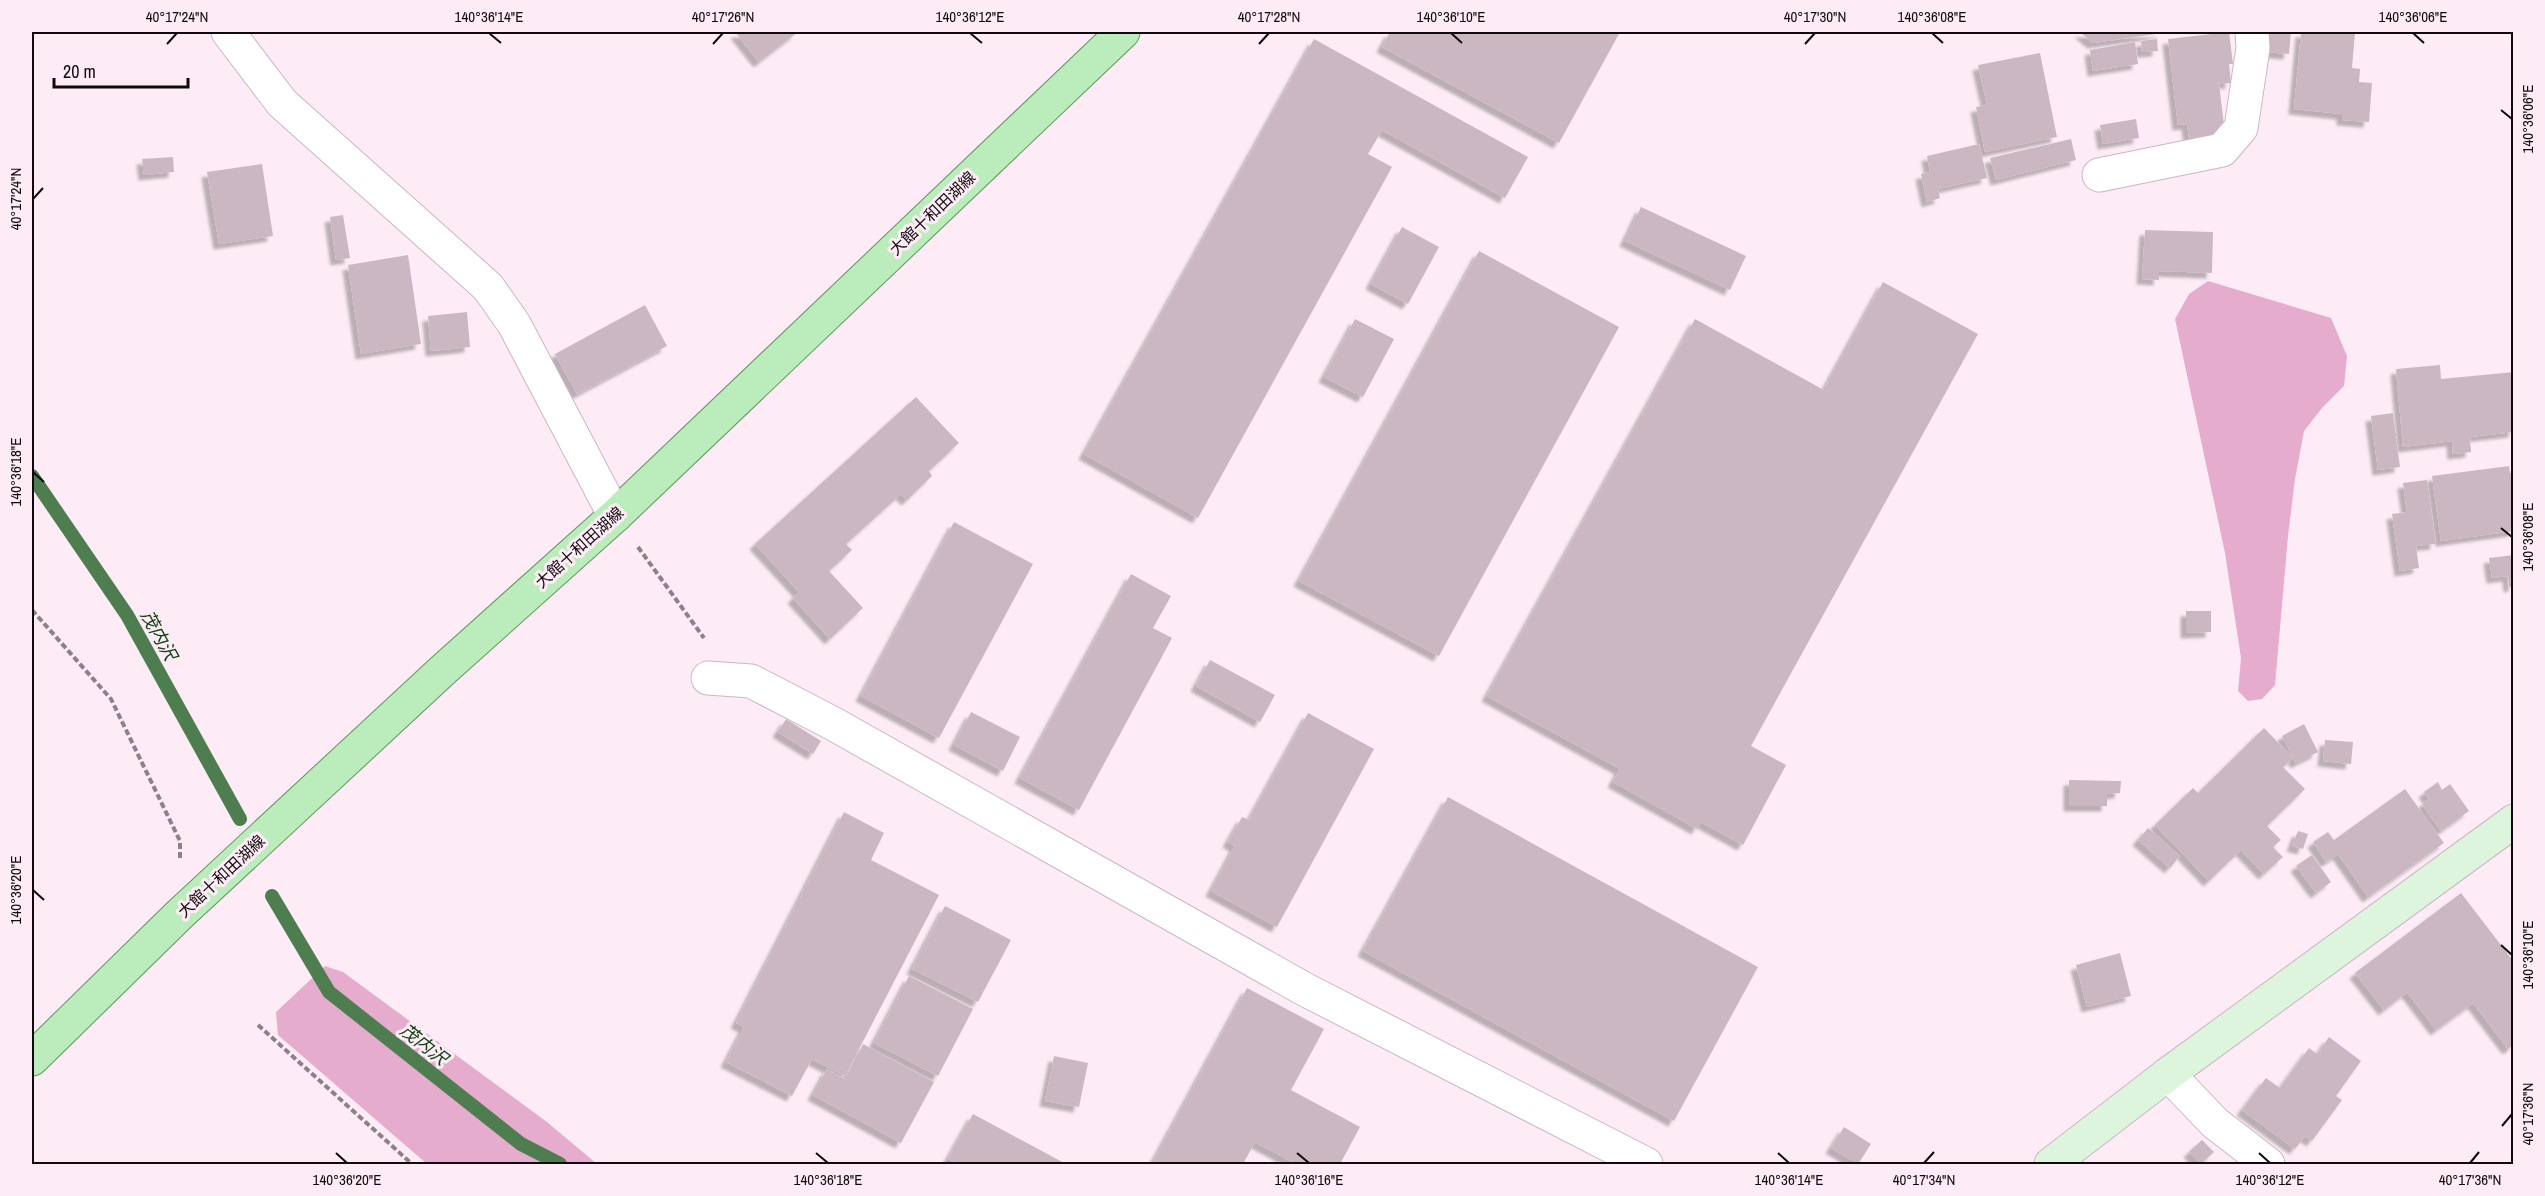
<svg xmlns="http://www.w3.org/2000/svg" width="2545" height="1196" viewBox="0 0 2545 1196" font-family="'Archivo Narrow','Noto Sans JP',sans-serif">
	<defs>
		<filter id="shadow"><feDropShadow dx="-5.5" dy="5.5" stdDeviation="1.5" flood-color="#0004"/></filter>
	</defs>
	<rect width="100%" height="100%" fill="#fdecf5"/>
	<g fill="#e6acce">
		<polygon points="2208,281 2331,318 2347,356 2344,386 2322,408 2304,431 2295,479 2288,536 2275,685 2262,699 2248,701 2238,691 2241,658 2225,553 2175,319 2189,294"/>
		<polygon points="325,966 343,972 547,1122 597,1164 427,1164 278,1035 276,1012"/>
	</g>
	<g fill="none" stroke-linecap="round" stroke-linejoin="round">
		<g stroke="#4e7e4f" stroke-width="14">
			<polyline points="32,476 127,615 240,819"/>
			<polyline points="272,896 329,992 521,1144 560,1164"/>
		</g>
	</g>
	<g fill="#cbb7c2" filter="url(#shadow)">
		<polygon points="738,32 798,32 759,62 736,33"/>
		<polygon points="1390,32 1620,32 1559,143 1382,47"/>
		<polygon points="2080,32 2163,32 2163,33 2093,43"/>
		<polygon points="2229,32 2233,64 2229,64 2231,83 2219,84 2224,125 2220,125 2221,134 2189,138 2187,124 2178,125 2168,39"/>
		<polygon points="2267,32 2291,32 2289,54 2266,52"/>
		<polygon points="2301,32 2355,32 2352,68 2360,69 2359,82 2372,83 2369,122 2342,120 2342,114 2294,109"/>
		<polygon points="1314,39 1528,157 1505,198 1382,130 1368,154 1392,167 1198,518 1084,454"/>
		<polygon points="2157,39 2158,51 2142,52 2141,41"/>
		<polygon points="2135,42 2138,64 2093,71 2090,50"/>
		<polygon points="2040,53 2057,137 1985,152 1976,107 1987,105 1978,65"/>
		<polygon points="2136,119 2139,138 2103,144 2100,125"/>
		<polygon points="2071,139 2076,160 1996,180 1990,158"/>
		<polygon points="1979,144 1987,178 1938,189 1940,198 1927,202 1921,174 1930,172 1927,156"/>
		<polygon points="173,157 174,172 144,175 142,159"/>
		<polygon points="262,164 273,236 219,244 207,172"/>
		<polygon points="1641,207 1746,256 1730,290 1625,241"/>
		<polygon points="343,215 350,258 336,260 330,217"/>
		<polygon points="1402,227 1439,247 1408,304 1371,284"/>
		<polygon points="2145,230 2213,232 2212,273 2159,271 2159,280 2142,279"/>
		<polygon points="1479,251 1619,327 1439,656 1299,581"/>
		<polygon points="408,255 421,344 361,354 348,265"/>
		<polygon points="1883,282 1978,334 1751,746 1786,765 1743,845 1701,822 1697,829 1613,782 1620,769 1487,696 1695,319 1824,390"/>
		<polygon points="645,305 667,346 577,394 555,354"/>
		<polygon points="467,312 470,347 431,351 428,316"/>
		<polygon points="1355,319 1394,339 1363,397 1324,377"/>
		<polygon points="2440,365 2441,379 2514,372 2514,432 2470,437 2471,452 2453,454 2452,441 2403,447 2396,369"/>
		<polygon points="916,397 959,443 929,471 932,476 907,500 901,494 846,544 852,550 829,571 863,608 830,639 793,598 799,592 755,544"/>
		<polygon points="2393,413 2400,467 2378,470 2371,416"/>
		<polygon points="2509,466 2510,473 2514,473 2514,531 2441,541 2432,476"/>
		<polygon points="2427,480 2436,544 2416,546 2419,568 2400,571 2392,514 2407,512 2403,483"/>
		<polygon points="954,522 1033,564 939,738 861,696"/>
		<polygon points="2514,555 2514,586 2509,587 2508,576 2492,578 2489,558"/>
		<polygon points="1131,574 1171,596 1153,628 1172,638 1079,810 1020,778"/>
		<polygon points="2186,611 2211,611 2211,632 2186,633"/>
		<polygon points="1210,660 1275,695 1260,722 1196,686"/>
		<polygon points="971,712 1020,737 1003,771 954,745"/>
		<polygon points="1308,713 1374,749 1277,927 1211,891 1235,846 1228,842 1242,817 1249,820"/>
		<polygon points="786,719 821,741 813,754 778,732"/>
		<polygon points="2304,724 2318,752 2296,763 2282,736"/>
		<polygon points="2264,728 2293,758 2283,767 2305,789 2267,826 2281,840 2273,847 2283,857 2264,874 2241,850 2209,881 2155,825 2193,788 2198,793"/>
		<polygon points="2325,740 2353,742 2351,764 2323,761"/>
		<polygon points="2069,780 2121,781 2120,793 2107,794 2107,806 2069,806"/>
		<polygon points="2438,782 2442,790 2450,784 2469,811 2441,831 2422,804 2429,799 2424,792"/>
		<polygon points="2405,789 2444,843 2368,897 2338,854 2326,862 2313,842 2328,832 2334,840"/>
		<polygon points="1448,797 1758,967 1674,1121 1363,951"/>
		<polygon points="844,812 884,833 871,860 939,895 845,1076 812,1059 792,1096 726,1062 744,1027 736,1023"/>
		<polygon points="2148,828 2180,856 2170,868 2138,840"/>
		<polygon points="2298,831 2308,834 2303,849 2292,846"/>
		<polygon points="2312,855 2331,882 2316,893 2296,866"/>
		<polygon points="2461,893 2514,962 2514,1045 2508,1049 2473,1003 2436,1030 2407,992 2384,1010 2355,973"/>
		<polygon points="945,906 1011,940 978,1002 912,969"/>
		<polygon points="2120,953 2131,996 2087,1007 2076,965"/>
		<polygon points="909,976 973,1009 938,1076 874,1043"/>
		<polygon points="1247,988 1324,1029 1291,1090 1360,1127 1340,1164 1296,1164 1255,1142 1243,1164 1152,1164"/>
		<polygon points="2329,1037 2361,1061 2336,1096 2342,1100 2312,1141 2305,1136 2295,1149 2242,1110 2266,1078 2280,1088 2309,1048 2317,1054"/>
		<polygon points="863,1044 934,1082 901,1143 813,1095 827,1069 845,1079"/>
		<polygon points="1054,1056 1088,1063 1079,1107 1045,1101"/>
		<polygon points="973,1114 1066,1164 959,1164 948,1159"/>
		<polygon points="1844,1127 1871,1144 1858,1164 1831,1148"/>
		<polygon points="2202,1140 2214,1152 2201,1164 2189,1152"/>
	</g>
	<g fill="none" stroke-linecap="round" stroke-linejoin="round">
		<g stroke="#cbb6c2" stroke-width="35">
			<g id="street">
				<polyline points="228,32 282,103 488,287 514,324 615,516"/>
				<polyline points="2099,175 2222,150 2241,128 2253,48 2252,32"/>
				<polyline points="708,678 751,681 832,723 1306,990 1646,1164"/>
				<polyline points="2168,1074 2215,1123 2268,1164"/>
			</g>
		</g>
		<g stroke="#cbb6c2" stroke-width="35">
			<polyline id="secondary" points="2051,1164 2168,1074 2514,821"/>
		</g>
		<g stroke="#619462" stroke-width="35">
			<polyline id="primary" points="32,1059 179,915 442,671 615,516 1123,32"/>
		</g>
		<g stroke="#8c8187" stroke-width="4" stroke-dasharray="6 3" stroke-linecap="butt">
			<polyline points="638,547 704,638"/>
			<polyline points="32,610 111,699 180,841 180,860"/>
			<polyline points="258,1025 412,1164"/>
		</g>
		<use href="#street" stroke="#fff" stroke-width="33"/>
		<use href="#secondary" stroke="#ddf5dd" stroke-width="33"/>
		<use href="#primary" stroke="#bbecbc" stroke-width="33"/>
	</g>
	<path fill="none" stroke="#100a0d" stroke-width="2" d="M489,33L501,43M970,33L982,43M1451,33L1462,43M1932,33L1943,43M2413,33L2424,43M167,44L177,33M713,44L723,33M1259,44L1269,33M1805,44L1815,33M2501,110L2512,119M33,199L43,188M33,472L44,482M2501,528L2512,537M33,890L44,900M2501,945L2512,955M2502,1126L2512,1114M336,1153L347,1163M816,1153L828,1163M1297,1153L1309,1163M1778,1153L1789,1163M2259,1153L2270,1163M1924,1163L1934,1152M2470,1163L2479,1152"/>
	<g text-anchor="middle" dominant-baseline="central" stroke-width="6" stroke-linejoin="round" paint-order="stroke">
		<g font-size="16" fill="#100a0d" stroke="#fdecf5">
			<text transform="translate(932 213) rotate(-44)">大館十和田湖線</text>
			<text transform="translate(579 547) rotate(-42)">大館十和田湖線</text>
			<text transform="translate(221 876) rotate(-43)">大館十和田湖線</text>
		</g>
		<g font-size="18" font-style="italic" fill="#0f4114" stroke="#fdecf5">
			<text transform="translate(159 635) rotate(61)">茂内沢</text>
			<text transform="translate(424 1044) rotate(38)">茂内沢</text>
		</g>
	</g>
	<rect width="2545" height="1196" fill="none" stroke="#fdecf5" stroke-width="66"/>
	<path d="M54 78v9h134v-9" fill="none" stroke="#100a0d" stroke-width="3"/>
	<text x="63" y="78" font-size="18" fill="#100a0d" stroke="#fdecf5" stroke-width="4.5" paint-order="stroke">20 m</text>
	<rect x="33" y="33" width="2479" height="1130" fill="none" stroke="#100a0d" stroke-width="2"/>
	<g font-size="15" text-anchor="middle" fill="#100a0d">
		<text x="177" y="22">40°17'24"N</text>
		<text x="489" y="22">140°36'14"E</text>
		<text x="723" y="22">40°17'26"N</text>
		<text x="970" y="22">140°36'12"E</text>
		<text x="1269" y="22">40°17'28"N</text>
		<text x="1451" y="22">140°36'10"E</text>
		<text x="1815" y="22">40°17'30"N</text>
		<text x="1932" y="22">140°36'08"E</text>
		<text x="2413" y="22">140°36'06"E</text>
		<text transform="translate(2528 119) rotate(-90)" y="5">140°36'06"E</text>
		<text transform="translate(16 199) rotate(-90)" y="5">40°17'24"N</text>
		<text transform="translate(16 472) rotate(-90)" y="5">140°36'18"E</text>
		<text transform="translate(2528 537) rotate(-90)" y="5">140°36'08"E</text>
		<text transform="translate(16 890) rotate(-90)" y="5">140°36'20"E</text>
		<text transform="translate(2528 955) rotate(-90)" y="5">140°36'10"E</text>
		<text transform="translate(2528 1114) rotate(-90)" y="5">40°17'36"N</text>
		<text x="347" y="1185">140°36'20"E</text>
		<text x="828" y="1185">140°36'18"E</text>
		<text x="1309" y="1185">140°36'16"E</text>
		<text x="1789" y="1185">140°36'14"E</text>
		<text x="1924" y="1185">40°17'34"N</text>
		<text x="2270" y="1185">140°36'12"E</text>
		<text x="2470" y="1185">40°17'36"N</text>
	</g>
</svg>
